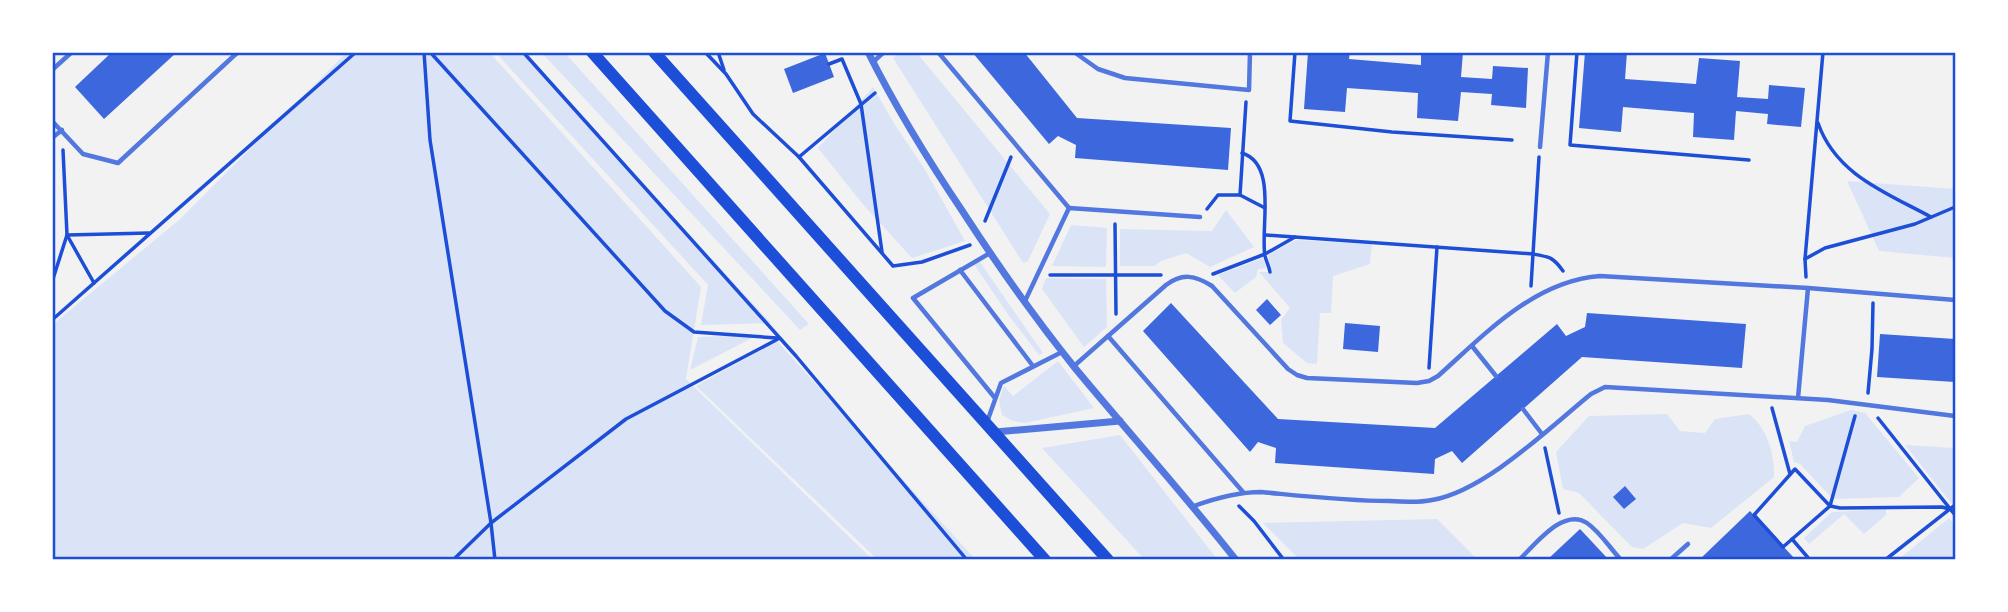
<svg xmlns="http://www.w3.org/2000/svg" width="2008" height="612" viewBox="0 0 2008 612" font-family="'IBM Plex Sans',sans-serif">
	<rect width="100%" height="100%" fill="#f2f2f2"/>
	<g fill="#dbe4f7">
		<polygon points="346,53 490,53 701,287 686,379 872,559 53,559 52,325 179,220"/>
		<polygon points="496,53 522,53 771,323 701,325 708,285"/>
		<polygon points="542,53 565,53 809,324 800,330"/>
		<polygon points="899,53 917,53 1050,214 1028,261 1023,263 893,58"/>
		<polygon points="873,87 895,125 924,168 965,241 912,258 861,202 818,148"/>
		<polygon points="1847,181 1955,189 1955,258 1879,251"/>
		<polygon points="1226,210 1254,247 1210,267 1186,253 1161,261 1155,266 1120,266 1120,229 1212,231"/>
		<polygon points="1071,225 1107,228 1106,267 1052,266"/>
		<polygon points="1296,240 1372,244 1370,264 1333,276 1331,313 1320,313 1317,364 1307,363 1283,343 1281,320 1290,308 1259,272 1272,272 1267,255"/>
		<polygon points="1263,258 1266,268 1258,269 1256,277 1235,293 1218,275"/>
		<polygon points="980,262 1043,353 1039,355 1009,316 974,264"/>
		<polygon points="1046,278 1106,279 1107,327 1084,347 1042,289"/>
		<polygon points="758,335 690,370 698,337"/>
		<polygon points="777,341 975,559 877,559 696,386"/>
		<polygon points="1058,361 1094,408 1025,423 1013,421 1002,415 999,400 1004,386 1013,396"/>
		<polygon points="1851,410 1865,413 1919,478 1899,497 1833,499 1800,464 1794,462 1789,441 1797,442 1805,426"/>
		<path d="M1667,414L1680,431L1705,433L1715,419L1749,414C1767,428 1775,454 1774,477L1711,528L1683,523L1643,549L1632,547L1579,493L1563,489L1556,452L1589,416Z"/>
		<polygon points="1120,435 1217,559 1144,559 1042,448"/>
		<polygon points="1905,445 1955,448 1955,508"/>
		<polygon points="1886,509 1886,515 1864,534 1844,514 1809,544 1804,538 1832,512"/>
		<polygon points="1949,518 1955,525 1955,559 1899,559"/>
		<polygon points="1437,519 1477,559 1299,559 1263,523"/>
	</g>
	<g fill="#3d67dc">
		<polygon points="112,52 177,52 104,119 75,87"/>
		<polygon points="972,52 1024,52 1077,118 1231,128 1228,170 1075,158 1076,145 1058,136 1049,144"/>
		<polygon points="1308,52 1350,52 1349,59 1421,65 1421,52 1463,52 1461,77 1492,79 1493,66 1528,68 1526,108 1491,105 1492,94 1461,92 1458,121 1417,118 1418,93 1347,88 1345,112 1304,109"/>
		<polygon points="1585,52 1627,52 1625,79 1696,84 1699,58 1740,61 1737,97 1768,99 1769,85 1805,88 1801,127 1767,124 1768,114 1736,111 1734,140 1693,137 1694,113 1623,107 1621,132 1579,128"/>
		<polygon points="825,53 834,77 793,93 784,69"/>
		<polygon points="1267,299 1281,315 1270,325 1256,310"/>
		<polygon points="1171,303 1278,419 1435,428 1557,324 1566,336 1585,327 1587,313 1746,324 1742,368 1582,357 1462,463 1452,451 1435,459 1434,474 1275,463 1276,448 1258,442 1250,452 1143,331"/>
		<polygon points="1345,323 1380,326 1378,352 1343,349"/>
		<polygon points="1880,334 1955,339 1955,382 1877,377"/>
		<polygon points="1625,486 1636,499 1624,509 1613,497"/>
		<polygon points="1750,511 1796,560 1699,560"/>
		<polygon points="1580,529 1609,560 1547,560"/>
	</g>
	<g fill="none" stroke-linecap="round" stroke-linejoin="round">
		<g stroke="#1d4ed8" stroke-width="3.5">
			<polyline points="424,52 430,140 491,523 495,560"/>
			<polyline points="430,52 665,311 694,332 777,338"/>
			<polyline points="523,52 796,356 967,560"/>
			<polyline points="705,52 726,74 753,114 799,157 893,266 922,262 970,245"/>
			<polyline points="718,52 724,70"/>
			<polyline points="1295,52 1290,121 1392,132 1512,140"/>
			<polyline points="1577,52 1570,145 1749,160"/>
			<polyline points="829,64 842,59 861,104 882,252"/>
			<path d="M1818,123C1836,175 1887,193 1931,217"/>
			<polyline points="63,150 67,235 94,283"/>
			<path d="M1242,153C1278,164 1260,227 1265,256C1266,261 1269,266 1270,272"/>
			<polyline points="799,157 875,93"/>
			<polyline points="1240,195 1265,208"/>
			<polyline points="1207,209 1218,195 1240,195 1246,102"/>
			<polyline points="985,221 1011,157"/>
			<polyline points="1115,224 1116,314"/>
			<polyline points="1266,235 1533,254 1539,157"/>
			<polyline points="1805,259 1825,248 1915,224 1955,207"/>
			<polyline points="1213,274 1265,254 1295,237"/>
			<polyline points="1050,275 1161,275"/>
			<polyline points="1806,277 1805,259 1823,52"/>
			<polyline points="52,282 67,235 149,233"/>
			<path d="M1531,286L1533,254C1550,257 1553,257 1563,271"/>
			<polyline points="52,320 356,52"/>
			<polyline points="1429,368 1437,247"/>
			<polyline points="1868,393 1872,349 1873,303"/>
			<polyline points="1772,408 1790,474"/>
			<polyline points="1855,416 1830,506 1840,508 1942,507 1949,509"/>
			<polyline points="1878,418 1955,515"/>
			<polyline points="1545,448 1559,513"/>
			<polygon points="1795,469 1830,506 1783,547 1754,515"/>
			<polyline points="1239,506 1254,521 1284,560"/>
			<polyline points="1792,539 1810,560"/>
			<polyline points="453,560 491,523 626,419 778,339"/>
			<polyline points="1885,560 1955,505"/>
		</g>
		<g stroke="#5277de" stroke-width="4.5">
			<polyline points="938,52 1069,208"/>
			<polyline points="1074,52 1098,69 1125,78 1249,90 1250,52"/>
			<polyline points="873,62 884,52"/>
			<polyline points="52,70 72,52"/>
			<polyline points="52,121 83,154 118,163 238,52"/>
			<polyline points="52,138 62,130"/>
			<polyline points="1540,147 1548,52"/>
			<polyline points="990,253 913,298 995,398"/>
			<polyline points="960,270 1033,366"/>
			<polyline points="1025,301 1069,208 1200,217"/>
			<polyline points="1108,336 1243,492"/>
			<polyline points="1472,346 1496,376"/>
			<path d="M1074,366L1166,285C1182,273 1195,275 1212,286L1288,369L1297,375L1307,378L1417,383L1429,381L1438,376C1485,334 1534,281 1600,276L1808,288L1955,300"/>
			<polyline points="1798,398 1808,288"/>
			<polyline points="1523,409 1542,434"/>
			<polyline points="987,422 1001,383 1062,352"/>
			<path d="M1194,506C1216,498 1237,492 1261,492C1303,496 1346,501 1389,501C1403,502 1418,503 1432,500C1485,491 1549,428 1591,394L1605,387L1828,400L1955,416"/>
			<path d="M1519,560C1535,545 1563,507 1587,523C1600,532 1610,548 1621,560"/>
			<polyline points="1670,560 1688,544"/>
		</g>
		<g stroke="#5277de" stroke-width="7">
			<path d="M868,52C896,108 928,160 963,212C998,266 1035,318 1075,368C1128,432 1184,494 1236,560"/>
			<polyline points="995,432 1120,421"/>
		</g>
		<g stroke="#1d4ed8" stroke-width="12">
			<polyline points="592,52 1045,560"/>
			<polyline points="654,52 1108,560"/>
		</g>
	</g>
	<rect width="2008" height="612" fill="none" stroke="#ffffff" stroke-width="108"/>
	<rect x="54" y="54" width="1900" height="504" fill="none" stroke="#1d4ed8" stroke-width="2.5"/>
</svg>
